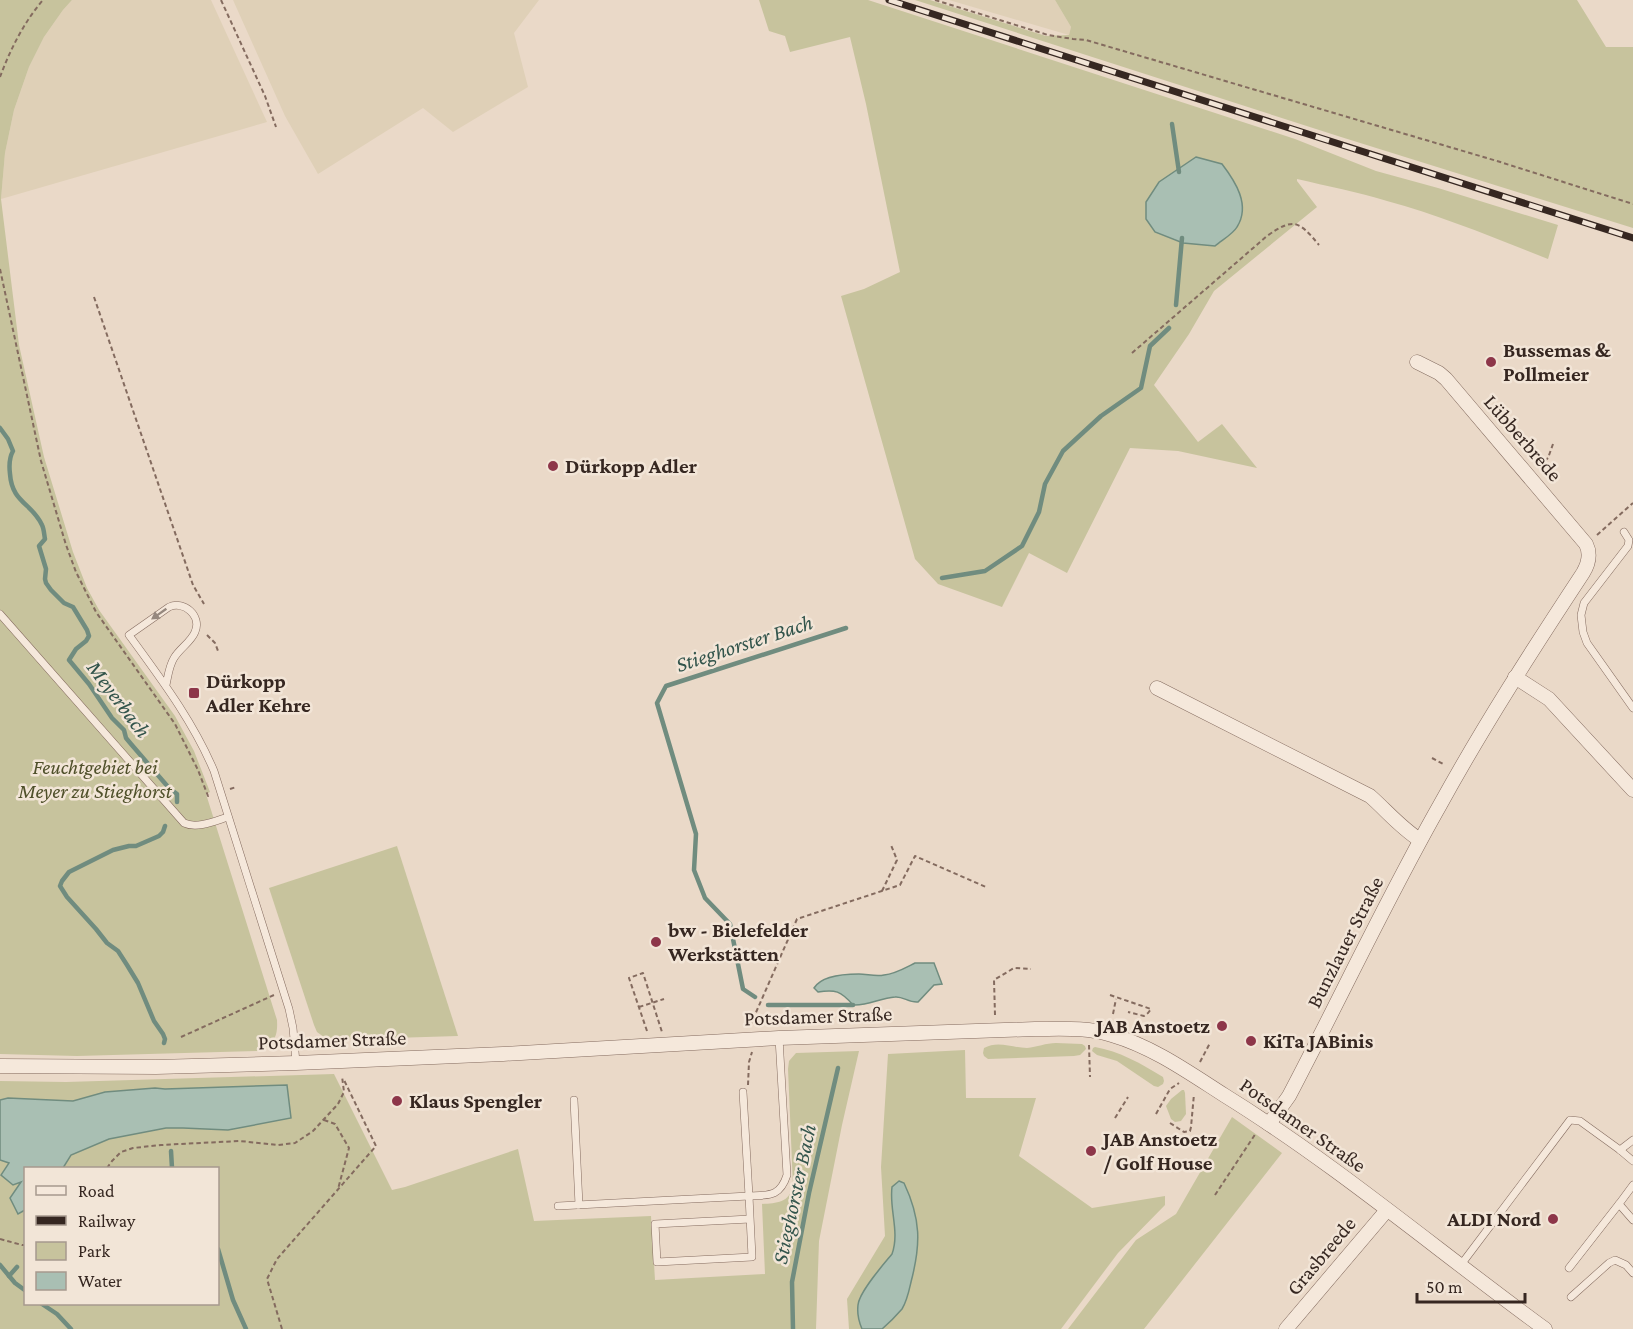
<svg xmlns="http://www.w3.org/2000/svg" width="1633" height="1329" viewBox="0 0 1633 1329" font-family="'Crimson Pro',serif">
	<rect width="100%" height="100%" fill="#ead9c8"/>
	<g fill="#dfd0b7">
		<polygon points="72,0 211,0 267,122 1,199 5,153 14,110 29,67 44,37 63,10"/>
		<polygon points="233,0 539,0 514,33 528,87 453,132 423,108 318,174 285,116"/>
		<polygon points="949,0 1055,0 1071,27 1069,35"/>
	</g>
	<g fill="#c7c39d">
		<path d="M0,0H72L63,10L44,37L29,67L14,110L5,153L1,199L19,345L44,457L73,552L87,588L99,610L175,716L194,751L210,792L206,794L277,1020C278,1037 274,1045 257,1051L77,1056L0,1054Z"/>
		<path d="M759,0H868L1295,139L1376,171L1438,188L1558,225L1548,259C1495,238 1442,216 1387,201C1358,192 1327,186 1297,179V181L1317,207L1214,291L1189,334L1154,385L1198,442L1222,424L1257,468L1178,451L1130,448L1067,573L1029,553L1002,607L938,584L915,559L841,296L864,289L900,272L866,104L850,37L790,52L785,36L769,31Z"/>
		<polygon points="915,0 930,0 1046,36 1069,35 1071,27 1055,0 1577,0 1606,47 1633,47 1633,228 1341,137"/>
		<polygon points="397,846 458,1036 328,1040 317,1032 314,1025 269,888"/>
		<path d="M1056,1043L1082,1044L1085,1046L1086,1049L1080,1055L1074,1056L988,1059L984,1056L983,1053L984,1048C998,1040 1013,1048 1027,1048C1037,1047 1046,1043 1056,1043Z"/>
		<path d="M1095,1047C1119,1051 1142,1064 1163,1077L1164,1081L1163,1084L1158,1087L1154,1086L1117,1061L1097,1055L1092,1051L1093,1048Z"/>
		<polygon points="965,1050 966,1098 1036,1098 1019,1156 1092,1208 1165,1196 1165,1205 1118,1253 1061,1329 849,1329 847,1299 885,1236 881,1167 888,1054"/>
		<path d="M859,1051L842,1125L819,1241L816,1329H0V1160L9,1162L1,1175L13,1185L22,1182L18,1214L25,1210L26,1304H218V1168H63L71,1155L109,1139L166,1128H183L165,1089L155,1088L105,1092L73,1101L8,1098L0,1100V1081L66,1082L334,1074L392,1190L405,1187L518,1149L534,1221L651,1216L655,1280L765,1274L762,1204C777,1203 789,1203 793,1186L788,1069L789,1061L796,1053Z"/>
		<polygon points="1182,1090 1184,1090 1185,1093 1186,1114 1181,1121 1175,1122 1171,1119 1166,1106 1171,1099"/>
		<polygon points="1232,1117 1282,1153 1144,1329 1068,1329 1136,1240 1176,1214"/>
	</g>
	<g fill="#a9bfb3" stroke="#708c7f" stroke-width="1.5">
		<path d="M1196,157L1222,164C1235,181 1251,205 1237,227C1233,234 1222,240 1215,246L1183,243L1155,232L1146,219V202L1159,182Z"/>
		<path d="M915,963H934L942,984L934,985L918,1002C909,1003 903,996 895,997C880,998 868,1006 853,1005C841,991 835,989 818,992L814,988C822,975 845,974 859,974C867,974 876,977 884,975C895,974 905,968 915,963Z"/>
		<polygon points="287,1085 291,1118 228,1130 183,1128 166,1128 109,1139 71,1155 63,1168 26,1168 25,1210 18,1214 10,1198 21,1182 13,1185 1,1175 9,1163 0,1160 0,1100 8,1098 73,1101 105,1092 155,1088 165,1089"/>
		<path d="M899,1181L904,1183C921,1219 921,1244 911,1282C909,1291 907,1301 902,1309C896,1316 889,1323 882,1329H862C859,1322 857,1313 858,1305C859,1292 883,1265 892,1254C900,1232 889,1209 892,1187Z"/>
	</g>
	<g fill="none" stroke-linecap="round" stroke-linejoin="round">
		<g stroke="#708c7f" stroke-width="4.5">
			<polyline points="1172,124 1179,172"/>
			<polyline points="1176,305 1182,238"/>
			<path d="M0,428L8,439L13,451C9,458 9,466 10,474C12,503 32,503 42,525C44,529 44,534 45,539L39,546L46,569L45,579L46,583L51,590L64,603L73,607L87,630L89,636L86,641L76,649L69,660L89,684L112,718L124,730L126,738L131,744L169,788L177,794V802"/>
			<polyline points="942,578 985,571 1022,546 1039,512 1045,484 1063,451 1101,416 1141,388 1150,346 1169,328"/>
			<polyline points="755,997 743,989 730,924 705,898 694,870 696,834 657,703 666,686 846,628"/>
			<polyline points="768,1005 853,1005"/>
			<polyline points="164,1043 165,1039 163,1034 154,1021 138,983 127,965 118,951 107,943 96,929 67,897 60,886 62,881 69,872 113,850 129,846 136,846 159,836 163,832 165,826"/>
			<polyline points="171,1151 172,1168"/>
			<polyline points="218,1249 233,1300 246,1329"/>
			<polyline points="0,1265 15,1283 26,1291"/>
			<polyline points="9,1276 17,1267"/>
			<polyline points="42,1304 57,1314 71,1329"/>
			<polyline points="793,1329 792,1282 809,1193 838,1068"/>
		</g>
		<g stroke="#846b5f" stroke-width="8">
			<g id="service">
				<polyline points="1624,532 1629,540 1628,546 1584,603 1581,615 1583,632 1587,643 1633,708"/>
				<path d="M0,614L184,823C197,829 215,821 228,817"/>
				<path d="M166,685C168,676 169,666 174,658C180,648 191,642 195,632C202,616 184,600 169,607L129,635C161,679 193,721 214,771L289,1009L293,1028L296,1063"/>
				<path d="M743,1092L749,1196C769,1195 780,1197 787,1175L779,1038"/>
				<polyline points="574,1100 579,1205"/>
				<polyline points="1620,1150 1633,1140"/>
				<polyline points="1633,1185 1619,1204 1633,1220"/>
				<polyline points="558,1206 749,1196 752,1257 657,1262 655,1224 750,1219"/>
				<polyline points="1460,1266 1570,1120 1580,1121 1620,1150 1633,1161"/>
				<polyline points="1569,1268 1619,1204"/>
				<polyline points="1571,1297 1609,1263 1615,1260 1626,1265 1633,1273"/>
			</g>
		</g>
		<g stroke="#846b5f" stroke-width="15">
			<g id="minor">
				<polyline points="1515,677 1549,699 1633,790"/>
				<path d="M1157,688L1370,796C1387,811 1401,828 1420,840"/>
				<path d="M0,1066L156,1067L296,1063L503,1054L779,1038L1035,1029C1061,1029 1086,1027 1112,1035C1153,1047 1188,1072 1224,1095C1337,1165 1438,1251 1545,1329"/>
				<path d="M1269,1124L1289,1096C1340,999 1386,900 1440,805C1484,725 1533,649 1583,573C1589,563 1591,554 1586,544L1446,379L1439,373L1417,362"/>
				<polyline points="1286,1329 1387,1210"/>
			</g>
		</g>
		<g stroke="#846b5f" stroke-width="2" stroke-dasharray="4.5 3" stroke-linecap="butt">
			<polyline points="221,0 265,96 276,127"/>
			<polyline points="935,0 1048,35 1073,39 1086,40 1497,161 1633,204"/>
			<path d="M0,77C10,50 24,22 43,0"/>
			<polyline points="0,269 41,461 66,545 76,572 96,612 175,724 198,770 208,796 210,795"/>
			<polyline points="94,297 193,585 204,604"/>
			<path d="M1132,353L1267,236C1294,217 1299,221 1319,245"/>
			<polyline points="1539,466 1548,458 1553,444"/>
			<polyline points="1597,535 1633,503"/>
			<polyline points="207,635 215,643 218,651"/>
			<polyline points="1432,758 1445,765"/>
			<polyline points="230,789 236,787"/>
			<polyline points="882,891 897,860 891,845"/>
			<polyline points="1110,995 1151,1009 1148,1013 1144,1016 1128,1012"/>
			<polyline points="639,1007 664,999"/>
			<polyline points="1113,1014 1116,999"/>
			<polyline points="995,1015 994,980 1014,968 1031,969"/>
			<polyline points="750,1026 797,919 900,885 915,856 986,887"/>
			<polyline points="647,1031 629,978 643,973 662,1032"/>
			<polyline points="181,1037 274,995"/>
			<polyline points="1089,1045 1090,1077"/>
			<polyline points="1200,1062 1210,1043"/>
			<polyline points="748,1085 749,1062 752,1052"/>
			<polyline points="1156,1114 1170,1089 1179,1083"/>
			<polyline points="1115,1118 1128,1097"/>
			<polyline points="324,1120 335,1124 349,1148 338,1189"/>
			<polyline points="1170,1123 1184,1132 1190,1131 1191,1127 1194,1094"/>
			<polyline points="107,1168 112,1161 121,1152 133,1148 161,1145 240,1141 278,1145 295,1143 313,1131 338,1104 344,1092 342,1076"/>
			<polyline points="1215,1195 1256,1133"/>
			<polyline points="0,1239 22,1245 26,1245"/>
			<polyline points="282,1329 267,1279 277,1259 376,1146 344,1080"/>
		</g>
		<use href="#service" stroke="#f5e8db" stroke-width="7"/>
		<use href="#minor" stroke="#f5e8db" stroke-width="14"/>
		<g stroke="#362721" stroke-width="7">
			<polyline id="rail" points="889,0 1633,238"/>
		</g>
		<use href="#rail" stroke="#f2e5d7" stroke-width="4.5" stroke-dasharray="14" stroke-linecap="butt"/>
	</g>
	<defs><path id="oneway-solid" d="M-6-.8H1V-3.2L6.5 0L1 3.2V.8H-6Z" transform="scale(1.5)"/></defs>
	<use fill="#96887e" href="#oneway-solid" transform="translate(159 614) rotate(145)"/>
	<g fill="#8d3649" stroke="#f2e5d7" stroke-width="2">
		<circle cx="1491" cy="362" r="6"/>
		<circle cx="553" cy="466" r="6"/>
		<rect x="188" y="687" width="12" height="12" rx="3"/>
		<circle cx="656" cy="942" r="6"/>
		<circle cx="1222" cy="1026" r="6"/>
		<circle cx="1251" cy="1041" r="6"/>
		<circle cx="397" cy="1101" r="6"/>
		<circle cx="1091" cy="1151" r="6"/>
		<circle cx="1553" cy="1219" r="6"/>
	</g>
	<g text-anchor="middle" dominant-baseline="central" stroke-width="5" stroke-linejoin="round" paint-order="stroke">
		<g font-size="21" font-weight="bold" fill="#362721" stroke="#f2e5d7" text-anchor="start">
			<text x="1503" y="350">Bussemas &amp;<tspan x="1503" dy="24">Pollmeier</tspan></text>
			<text x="565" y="466">Dürkopp Adler</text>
			<text x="206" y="681">Dürkopp<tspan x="206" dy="24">Adler Kehre</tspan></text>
			<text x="668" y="930">bw - Bielefelder<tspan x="668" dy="24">Werkstätten</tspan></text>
			<text x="1210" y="1026" text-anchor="end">JAB Anstoetz</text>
			<text x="1263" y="1041">KiTa JABinis</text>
			<text x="409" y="1101">Klaus Spengler</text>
			<text x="1103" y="1139">JAB Anstoetz<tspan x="1103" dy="24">/ Golf House</tspan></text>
			<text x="1541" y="1219" text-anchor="end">ALDI Nord</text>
		</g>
		<g font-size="21" fill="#362721" stroke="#f2e5d7">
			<text transform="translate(1523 438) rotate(49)">Lübberbrede</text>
			<text transform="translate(1345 942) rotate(-63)">Bunzlauer Straße</text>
			<text transform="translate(818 1016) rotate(-2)">Potsdamer Straße</text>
			<text transform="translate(332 1040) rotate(-2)">Potsdamer Straße</text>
			<text transform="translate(1303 1125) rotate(35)">Potsdamer Straße</text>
			<text transform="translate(1321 1256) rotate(-50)">Grasbreede</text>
		</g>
		<g font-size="21" font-style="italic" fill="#4f502a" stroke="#f2e5d7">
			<text x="95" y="767">Feuchtgebiet bei<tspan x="95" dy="24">Meyer zu Stieghorst</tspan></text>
		</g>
		<g font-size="22" font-style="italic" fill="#32544b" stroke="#f2e5d7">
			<text transform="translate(744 643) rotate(-18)">Stieghorster Bach</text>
			<text transform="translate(119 699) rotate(53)">Meyerbach</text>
			<text transform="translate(794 1194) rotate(-78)">Stieghorster Bach</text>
		</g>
	</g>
	<rect x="24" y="1167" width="195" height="138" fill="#f2e5d7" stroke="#a7998e" stroke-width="1.5"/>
	<rect x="36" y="1186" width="30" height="9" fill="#f5e8db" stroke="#a7998e" stroke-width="1.5"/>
	<text x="78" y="1197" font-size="18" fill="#362721">Road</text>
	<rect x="36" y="1216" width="30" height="9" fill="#362721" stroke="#a7998e" stroke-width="1.5"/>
	<text x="78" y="1227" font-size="18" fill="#362721">Railway</text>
	<rect x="36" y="1242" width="30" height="18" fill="#c7c39d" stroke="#a7998e" stroke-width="1.5"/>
	<text x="78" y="1257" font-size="18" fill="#362721">Park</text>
	<rect x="36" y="1272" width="30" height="18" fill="#a9bfb3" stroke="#a7998e" stroke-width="1.5"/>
	<text x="78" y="1287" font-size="18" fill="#362721">Water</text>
	<path d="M1417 1293v9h108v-9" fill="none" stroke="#362721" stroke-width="3"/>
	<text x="1426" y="1293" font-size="18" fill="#362721" stroke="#f2e5d7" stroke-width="4.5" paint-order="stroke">50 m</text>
</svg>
